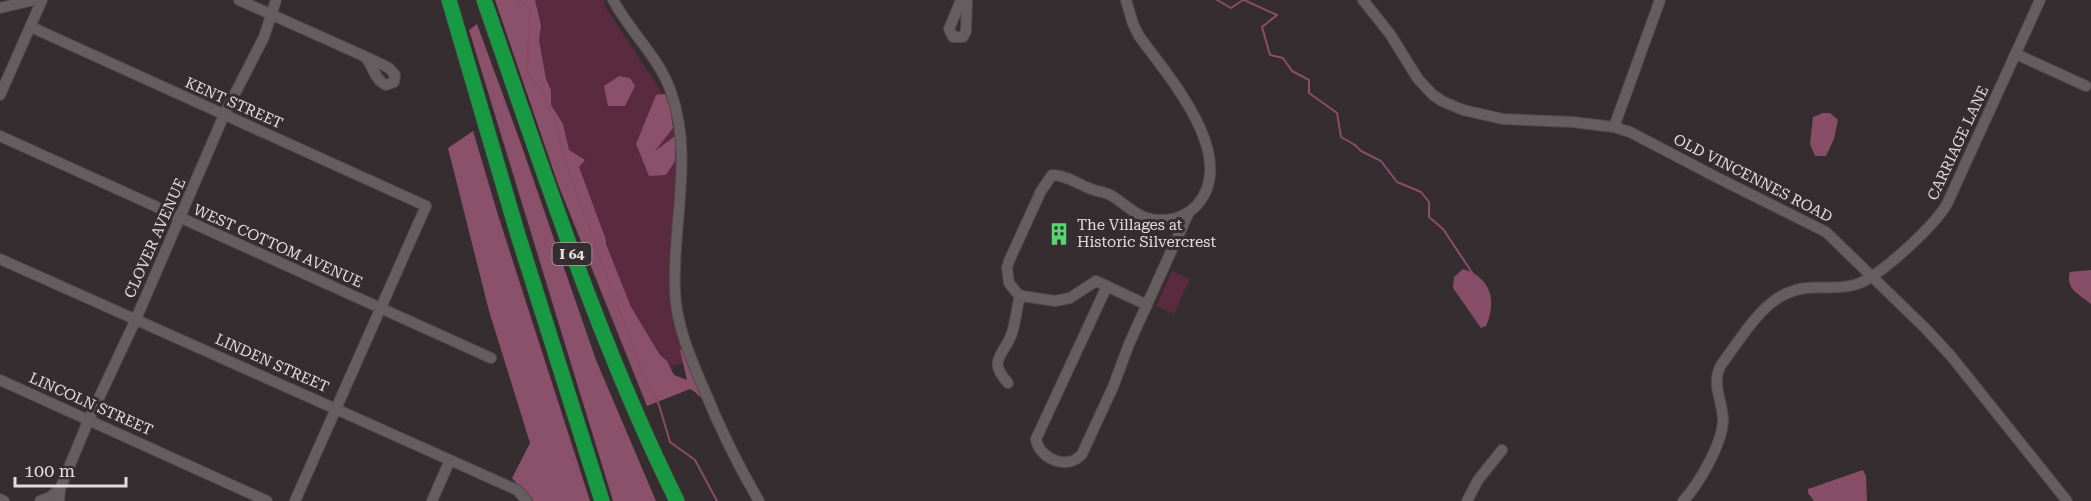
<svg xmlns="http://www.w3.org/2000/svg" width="2091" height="501" viewBox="0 0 2091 501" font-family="'Roboto Serif',serif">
	<rect width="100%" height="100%" fill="#352d30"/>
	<g fill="#5a2a3f">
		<polygon points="503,0 604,0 606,8 673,109 678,139 672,258 690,361 639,376"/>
		<polygon points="1172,271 1190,279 1174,314 1156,306"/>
	</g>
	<g fill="#8c516a">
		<polygon points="495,0 535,0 541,26 539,40 546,79 551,90 551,105 563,124 569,150 585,160 579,167 606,240 606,244 631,307 660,355 667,361 674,375 687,380 680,350 684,349 702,394 700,397 695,392 690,389 647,406 558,184"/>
		<polygon points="477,24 521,144 596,360 656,501 613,501 469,30"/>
		<polygon points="619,76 630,78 635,86 625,106 608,106 604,86"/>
		<polygon points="665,94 670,107 673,128 655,151 675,136 675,161 666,175 649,176 636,144 656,95"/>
		<polygon points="473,131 498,215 590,501 532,501 512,478 530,443 489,311 448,148"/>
	</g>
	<g fill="#894e67">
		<polygon points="1823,113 1830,113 1838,120 1834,139 1826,156 1815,156 1810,144 1813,117"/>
		<path d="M1463,269C1491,278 1497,300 1486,326L1481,328L1453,288L1454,277Z"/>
		<path d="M2091,270V304C2079,294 2065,289 2070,272Z"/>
		<polygon points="1863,470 1866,476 1867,501 1814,501 1808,493 1808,489"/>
	</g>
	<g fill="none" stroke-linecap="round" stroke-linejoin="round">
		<g stroke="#894e67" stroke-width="2">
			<polyline points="518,0 530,9 527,72 541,89 547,104 555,117 564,157 576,192 640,366 659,405 670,442 695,460 717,501"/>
			<polyline points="1217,0 1231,8 1243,0"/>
			<polyline points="1244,0 1277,15 1262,27 1270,55 1283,58 1292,71 1309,80 1309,93 1337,113 1341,137 1355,145 1361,151 1381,161 1397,182 1421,192 1429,202 1429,217 1443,229 1473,274"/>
		</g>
		<g stroke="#50494c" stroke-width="12">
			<g id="minor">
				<path d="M239,0L375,61L389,68L395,75L394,82L386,85C374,80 373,64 364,56"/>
				<path d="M613,0C630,32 659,57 671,92C694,157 672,225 675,291C676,324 690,357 703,387C719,426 737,464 759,501"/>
				<polyline points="961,0 949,29 953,37 963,37 966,31 967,0"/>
				<path d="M1126,0L1133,24L1139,36C1167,75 1240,156 1197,205C1184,219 1165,223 1147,218C1133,214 1124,203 1112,196C1106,192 1098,192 1091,189C1078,184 1066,175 1052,175L1041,191L1009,261L1007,268L1009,283L1017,293L1022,296L1055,301L1070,298L1096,281L1147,305"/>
				<polyline points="1363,0 1390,34 1418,79 1433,95 1442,101 1463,110 1503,119 1572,122 1614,127 1630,132 1716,177 1826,232 1925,328 1951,356 2067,501"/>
				<polyline points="0,8 34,0"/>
				<polyline points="31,27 426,206 295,501"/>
				<polyline points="2016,54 2086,86"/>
				<polyline points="0,95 42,0"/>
				<polyline points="1614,127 1660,0"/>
				<polyline points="0,136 491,358"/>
				<polyline points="0,259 517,490 527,501"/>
				<path d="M1107,286L1036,439C1039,459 1068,471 1082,454L1113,387L1129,344L1189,212"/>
				<polyline points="0,380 267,501"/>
				<path d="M1008,383C986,359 1005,355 1012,333C1016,320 1017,307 1020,295"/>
				<polyline points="0,499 4,501"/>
				<polyline points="40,501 50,497 60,489"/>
				<polyline points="59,501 60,489 89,419 136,319 224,115 264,37 276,0"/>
				<polyline points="432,501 450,460"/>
				<polyline points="1467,501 1478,480 1502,450"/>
				<path d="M1683,501C1699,484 1723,443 1723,419C1722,399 1711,384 1721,365C1737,344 1756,312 1778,298C1808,280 1825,292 1854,285C1878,279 1934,226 1947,204L2040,0"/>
			</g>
		</g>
		<g stroke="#50494c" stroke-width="16">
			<g id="highway">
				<polyline points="449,0 518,235 602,501"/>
				<path d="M484,0C543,169 597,340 677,501"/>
			</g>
		</g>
		<use href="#minor" stroke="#665d60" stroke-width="10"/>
		<use href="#highway" stroke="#179a41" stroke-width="15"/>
	</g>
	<defs>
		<g id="building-bare" transform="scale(1.8)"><path d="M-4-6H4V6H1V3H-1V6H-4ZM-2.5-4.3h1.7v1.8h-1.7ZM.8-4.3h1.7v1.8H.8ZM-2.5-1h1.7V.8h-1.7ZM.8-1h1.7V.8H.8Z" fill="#55d671" stroke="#352d30" stroke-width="2.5" paint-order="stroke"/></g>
	</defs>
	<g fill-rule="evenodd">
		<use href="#building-bare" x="1059" y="234"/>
	</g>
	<g text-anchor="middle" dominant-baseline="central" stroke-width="6" stroke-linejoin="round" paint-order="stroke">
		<rect fill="#352d30" stroke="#aea8aa" stroke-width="1.5" x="552.5" y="243" width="39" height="22" rx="4.5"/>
		<g font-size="14" font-weight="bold" fill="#e2dddf">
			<text x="572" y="254">I 64</text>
		</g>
		<g font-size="15" fill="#e2dddf" stroke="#352d30">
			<text transform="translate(234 103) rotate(24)">KENT STREET</text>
			<text transform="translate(1958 143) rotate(-65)">CARRIAGE LANE</text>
			<text transform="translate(1753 178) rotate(27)">OLD VINCENNES ROAD</text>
			<text transform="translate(155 238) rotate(-66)">CLOVER AVENUE</text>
			<text transform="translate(278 246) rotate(24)">WEST COTTOM AVENUE</text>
			<text transform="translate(272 363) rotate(24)">LINDEN STREET</text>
			<text transform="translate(91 404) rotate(24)">LINCOLN STREET</text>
		</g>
		<g font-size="15" fill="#e2dddf" stroke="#352d30" text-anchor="start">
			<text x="1077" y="225">The Villages at<tspan x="1077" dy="17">Historic Silvercrest</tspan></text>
		</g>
	</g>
	<path d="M15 477v9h111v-9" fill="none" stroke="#e2dddf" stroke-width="3"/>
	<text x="24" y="477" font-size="18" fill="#e2dddf" stroke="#352d30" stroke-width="4.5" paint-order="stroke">100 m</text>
</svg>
